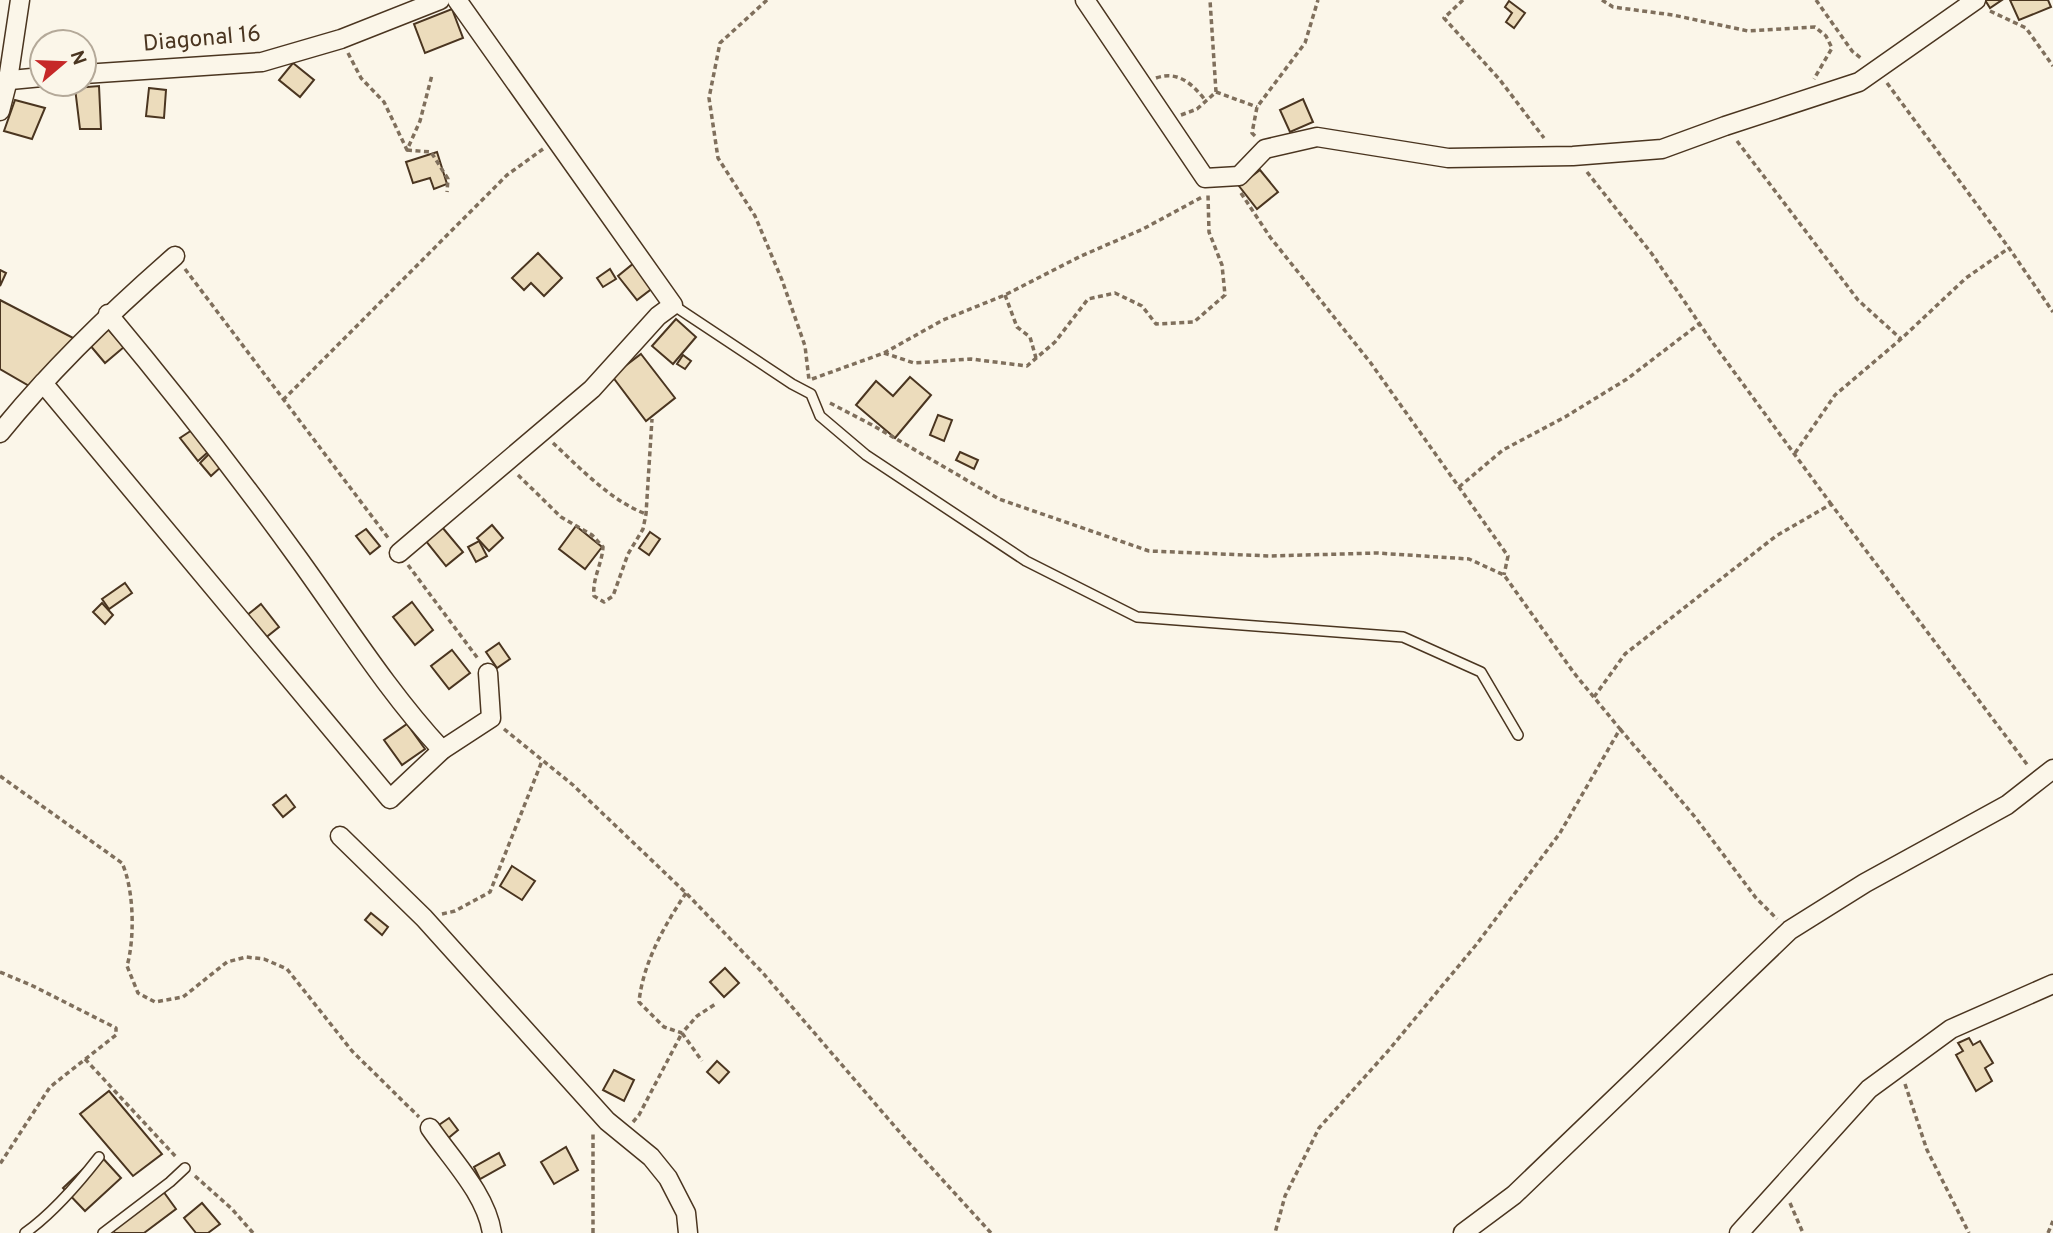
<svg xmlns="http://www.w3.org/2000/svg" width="2053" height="1233" viewBox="0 0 2053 1233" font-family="Overpass,sans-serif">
	<rect width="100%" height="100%" fill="#fbf6e9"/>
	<g fill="#ecdcbc" stroke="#4a3520" stroke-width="2">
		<polygon points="1985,0 2002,0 1990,8"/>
		<polygon points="2010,0 2048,0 2051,7 2019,20"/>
		<polygon points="1509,1 1525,13 1514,28 1506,22 1512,13 1505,7"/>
		<polygon points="452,9 463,38 425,53 414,24"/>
		<polygon points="293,63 314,80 300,97 279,80"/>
		<polygon points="99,86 101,129 80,129 75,88"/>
		<polygon points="149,88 166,90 164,118 146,116"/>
		<polygon points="1303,99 1313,122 1290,132 1280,110"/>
		<polygon points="15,100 45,108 32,139 4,131"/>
		<polygon points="437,152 447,184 434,189 430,178 413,183 406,162"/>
		<polygon points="1260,170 1278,192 1257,209 1239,186"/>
		<polygon points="538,253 562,278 544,296 531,283 524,290 512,278"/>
		<polygon points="634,263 654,287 637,300 618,276"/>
		<polygon points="610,269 616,279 603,287 597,278"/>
		<polygon points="0,270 6,273 0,286"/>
		<polygon points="0,300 79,341 31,387 0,369"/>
		<polygon points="676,319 696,337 673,364 652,346"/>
		<polygon points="107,328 124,347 105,363 89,344"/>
		<polygon points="641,354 675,398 646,421 612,376"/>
		<polygon points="683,355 691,361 685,369 677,364"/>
		<polygon points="910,377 931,395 895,438 856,405 876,381 893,396"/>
		<polygon points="938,415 952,420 944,441 930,435"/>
		<polygon points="192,430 208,452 198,461 180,438"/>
		<polygon points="211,452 223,465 211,476 200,463"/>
		<polygon points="960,452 978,460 974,469 956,460"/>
		<polygon points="492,525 503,538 489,551 477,538"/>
		<polygon points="576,526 602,547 585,569 559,549"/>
		<polygon points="442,527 463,552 446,566 426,541"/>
		<polygon points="366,529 380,546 370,554 356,536"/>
		<polygon points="650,532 660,539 649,555 639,548"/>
		<polygon points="479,541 487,556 476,562 468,547"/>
		<polygon points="125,583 132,593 109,609 102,599"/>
		<polygon points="412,602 433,630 415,645 393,617"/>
		<polygon points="102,603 113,615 105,624 93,612"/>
		<polygon points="261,604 279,627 264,639 246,616"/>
		<polygon points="499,643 510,659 497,668 486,652"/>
		<polygon points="452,650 470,673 449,689 431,666"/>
		<polygon points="407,724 425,749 402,765 384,740"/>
		<polygon points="286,795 295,807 283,817 273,805"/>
		<polygon points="512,866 535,881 522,900 500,886"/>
		<polygon points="371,913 388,927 382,935 365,920"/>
		<polygon points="725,968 739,983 724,997 710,982"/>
		<polygon points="1969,1038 1973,1045 1980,1041 1993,1063 1985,1068 1992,1081 1976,1091 1956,1055 1963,1051 1958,1043"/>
		<polygon points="717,1061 729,1072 719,1083 707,1072"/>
		<polygon points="614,1070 634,1080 624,1101 603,1090"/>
		<polygon points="109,1091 162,1154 133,1176 80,1114"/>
		<polygon points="449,1118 458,1130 446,1140 436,1127"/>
		<polygon points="566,1147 578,1170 554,1184 541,1162"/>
		<polygon points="499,1153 505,1165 480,1179 474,1167"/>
		<polygon points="99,1154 121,1178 85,1211 63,1188"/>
		<polygon points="163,1191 176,1209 144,1233 115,1233 112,1229"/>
		<polygon points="202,1203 220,1224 208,1233 196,1233 184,1218"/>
	</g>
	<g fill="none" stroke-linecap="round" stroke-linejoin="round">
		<g stroke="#4a3520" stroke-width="12">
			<g id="lane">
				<polyline points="673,305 792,384 811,394 820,416 866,455 1026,561 1137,617 1403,637 1481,672 1518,735"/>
				<path d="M25,1233C53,1213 78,1184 99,1157"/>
				<polyline points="103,1233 170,1182 185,1168"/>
			</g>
		</g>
		<g stroke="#4a3520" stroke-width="21">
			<g id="street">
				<polyline points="1085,0 1205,178 1239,176 1265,149 1317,137 1448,158 1573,156 1662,149 1725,126 1859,82 1976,0"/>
				<polyline points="84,74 262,62 341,39 440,0"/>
				<polyline points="0,81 42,77"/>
				<polyline points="0,111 8,80 20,0"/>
				<path d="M108,314C174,393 238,475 298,558C345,623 388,692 442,750"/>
				<polyline points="43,383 390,799 442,750 491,718 488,673"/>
				<path d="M0,433C52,368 112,311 175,256"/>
				<polyline points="399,553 592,389 658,316 673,305 457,0"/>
				<polyline points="340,836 424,918 607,1121 651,1157 668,1178 686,1213 688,1233"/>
				<path d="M430,1128C452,1160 486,1194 492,1233"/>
				<polyline points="1463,1233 1514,1195 1790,930 1865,883 2007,805 2053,769"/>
				<polyline points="1739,1233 1869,1089 1951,1029 2053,984"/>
			</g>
		</g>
		<g stroke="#7f6f5c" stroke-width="3.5" stroke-dasharray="5 3.5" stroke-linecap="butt">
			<polyline points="767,0 720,43 709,98 718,158 755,216 782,280 805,346 809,380"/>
			<polyline points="1463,0 1444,18 1500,80 1544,138"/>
			<polyline points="1602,0 1613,7 1673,15 1748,31 1815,27 1826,36 1832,48 1814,79"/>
			<polyline points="1816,0 1852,51 1862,59"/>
			<polyline points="1990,11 2026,28 2053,66"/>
			<polyline points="348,53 361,78 384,102 407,150 420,121 432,75"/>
			<path d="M1156,78C1179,70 1193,85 1206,101"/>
			<polyline points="1887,83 2009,248 2053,312"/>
			<polyline points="1216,92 1257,107"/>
			<polyline points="1181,115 1197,109 1216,92 1210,0"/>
			<polyline points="1255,136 1252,133 1257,107 1305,43 1318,0"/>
			<polyline points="1737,141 1858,300 1901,339"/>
			<polyline points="407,150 431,152 448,179 447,192"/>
			<polyline points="1587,172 1652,254 1710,339 1831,504"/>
			<polyline points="1241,193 1270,237 1370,362 1508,556 1504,575"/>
			<polyline points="185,269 389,539"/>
			<polyline points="1005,295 1017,327 1030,337 1036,358"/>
			<polyline points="884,353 914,363 971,359 1027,366 1055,342 1088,299 1115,293 1142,306 1156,324 1194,322 1225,295 1222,265 1209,232 1208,195"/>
			<polyline points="812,379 884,353 943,320 1005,295 1079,257 1143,229 1204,196"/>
			<polyline points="283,400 507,175 543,149"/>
			<polyline points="830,403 874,426 999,499 1149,551 1270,556 1377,553 1469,559 1504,575 1574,673 1620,729 1560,833 1476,945 1388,1051 1319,1128 1285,1196 1275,1233"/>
			<path d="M553,443C580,468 611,501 646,514"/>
			<polyline points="1795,453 1835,395 1901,339 1966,278 2009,248"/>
			<path d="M518,475L561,517L592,535L603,547C602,564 592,579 594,596L604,602L613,596L628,554L643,529L646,514L652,419"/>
			<polyline points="1459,487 1503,450 1565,417 1627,379 1699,324"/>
			<polyline points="408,565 479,660"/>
			<polyline points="1594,697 1625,654 1776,536 1831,504 2029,767"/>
			<polyline points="504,729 573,785 686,893 762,972 909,1143 991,1233"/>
			<polyline points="1620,729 1695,817 1756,898 1777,919"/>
			<path d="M0,776L122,863C134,889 135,938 127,966L138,993L155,1002L183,997L227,962L246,957L264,959L287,969L352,1051L419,1117"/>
			<path d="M686,893C664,926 643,963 639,1002L664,1027L682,1033L697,1016L717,1003"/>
			<polyline points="442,914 455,911 490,892 542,761"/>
			<polyline points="0,972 33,986 116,1028 116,1035 50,1087 0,1164"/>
			<polyline points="85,1059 177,1158"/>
			<polyline points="1905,1084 1927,1150 1969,1233"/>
			<polyline points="633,1122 639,1115 682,1033 702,1061"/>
			<polyline points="195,1176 232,1209 253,1233"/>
			<polyline points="1790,1203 1803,1233"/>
			<polyline points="593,1233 593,1134"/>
			<polyline points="2048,1233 2053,1221"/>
		</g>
		<use href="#lane" stroke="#fbf6e9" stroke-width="9"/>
		<use href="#street" stroke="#fbf6e9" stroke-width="18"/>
	</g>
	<g text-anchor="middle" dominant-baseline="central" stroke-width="5" stroke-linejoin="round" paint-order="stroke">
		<g font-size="23" fill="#4a3520" stroke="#fbf6e9">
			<text transform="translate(202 40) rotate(-5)">Diagonal 16</text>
		</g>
	</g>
	<g transform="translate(63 63) rotate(71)"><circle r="33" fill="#fbf6e9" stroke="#b4a999" stroke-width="2"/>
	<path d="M0-5L12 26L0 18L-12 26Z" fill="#c62828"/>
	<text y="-10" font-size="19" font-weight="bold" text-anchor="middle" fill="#4a3520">N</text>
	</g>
</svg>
